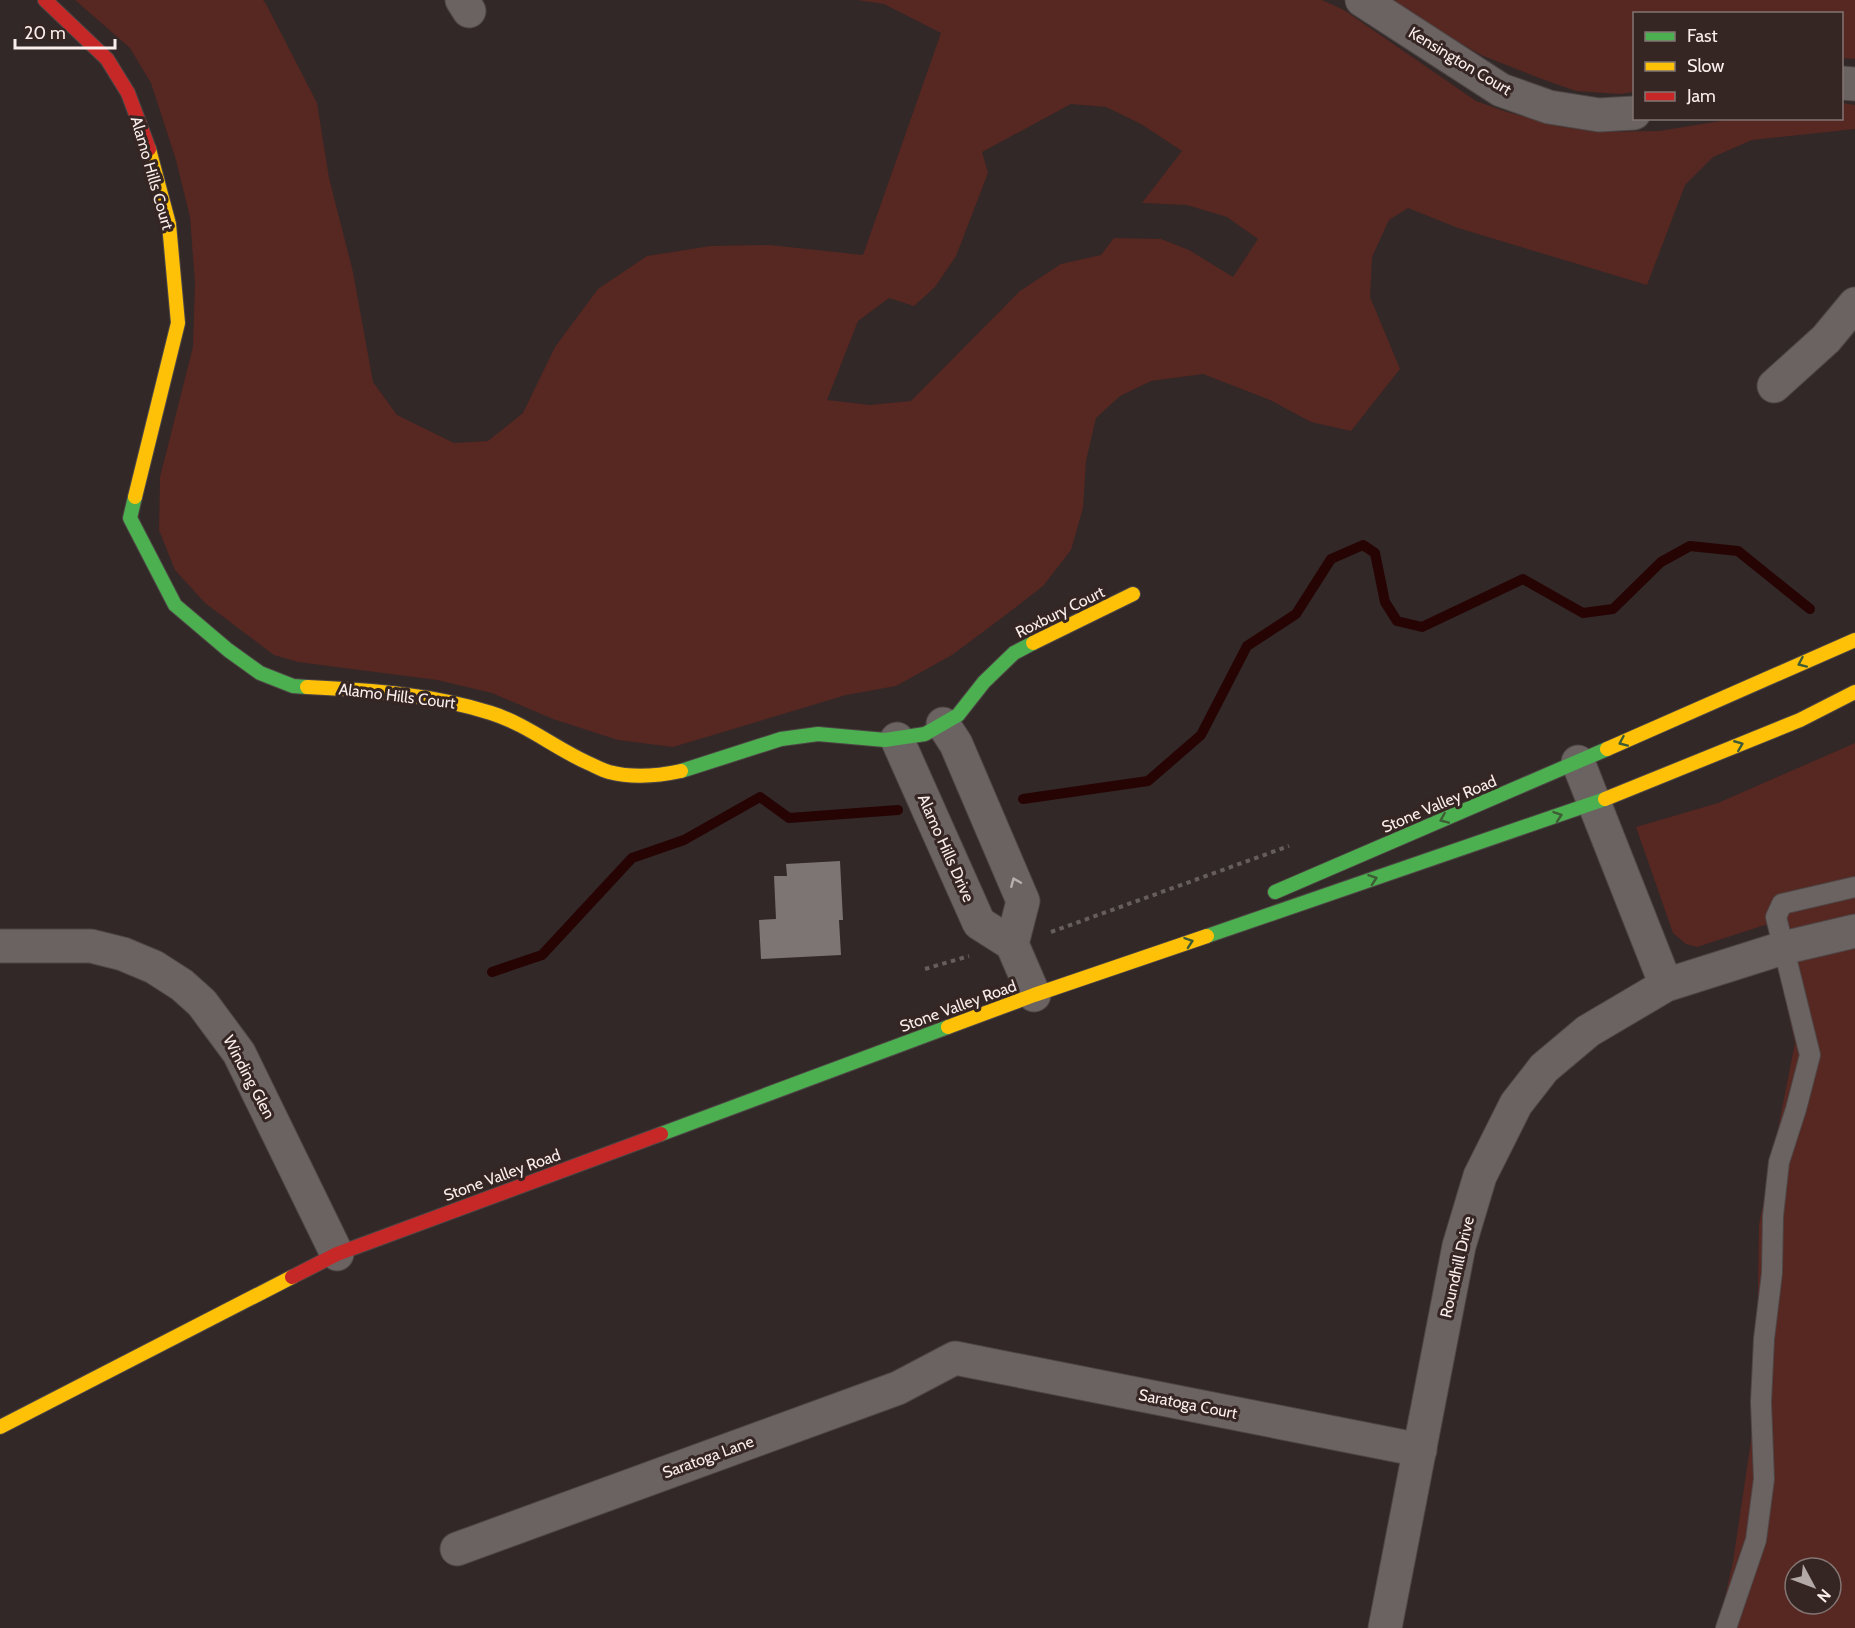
<svg xmlns="http://www.w3.org/2000/svg" width="1855" height="1628" viewBox="0 0 1855 1628" font-family="Cabin,sans-serif">
	<rect width="100%" height="100%" fill="#312827"/>
	<g fill="#572722" fill-rule="evenodd">
		<path d="M75,0H263L266,4L317,103L329,178L353,272L373,382L397,415L454,443L488,441L523,413L555,347L598,289L647,256L711,246L770,245L863,255L941,33L884,4L857,0H1322L1344,10L1476,101L1504,111L1557,126L1597,132L1659,131L1733,119L1842,118V103L1855,105V129L1752,140L1713,157L1685,185L1647,285L1458,228L1408,208L1389,220L1372,257L1370,297L1400,369L1351,431L1311,422L1270,400L1203,374L1151,381L1120,396L1096,418L1086,461L1083,508L1071,550L1043,586L1003,617L952,655L896,686L846,695L673,747L618,740L553,719L492,693L437,680L298,662L274,655L205,603L175,570L159,530L160,477L193,347L195,283L190,217L176,160L151,83L130,48ZM1071,104L1106,107L1141,124L1182,151L1142,203L1187,205L1227,217L1258,239L1233,277L1189,250L1161,239L1114,238L1101,255L1061,264L1020,291L911,401L870,405L827,400L858,321L889,298L914,306L935,287L956,256L988,173L982,152Z"/>
		<polygon points="1388,0 1855,0 1855,59 1842,58 1842,14 1634,14 1634,92 1620,94 1576,91 1539,78 1481,55"/>
		<path d="M1855,743V1628H1718L1733,1562L1756,1407L1759,1225L1795,1043L1768,924L1697,947L1686,944L1673,933L1636,827L1718,803ZM1795,1568H1831V1604H1795Z"/>
	</g>
	<g fill="none" stroke-linecap="round" stroke-linejoin="round">
		<g stroke="#270404" stroke-width="10">
			<polyline points="1023,799 1148,781 1201,735 1247,646 1296,614 1331,559 1363,545 1375,553 1385,602 1397,621 1422,627 1523,579 1583,613 1613,609 1661,562 1690,546 1738,551 1810,609"/>
			<polyline points="492,972 542,955 632,858 684,840 760,797 789,818 898,810"/>
		</g>
	</g>
	<polygon fill="#7d7574" points="840,861 843,920 839,920 841,955 761,959 759,920 776,919 774,876 787,876 786,864"/>
	<g fill="none" stroke-linecap="round" stroke-linejoin="round">
		<g stroke="#4e4645" stroke-width="22">
			<polyline id="lane" points="1726,1628 1756,1540 1764,1479 1761,1402 1764,1339 1772,1273 1773,1216 1779,1162 1796,1109 1810,1055 1776,917 1782,904 1855,887"/>
		</g>
		<g stroke="#4e4645" stroke-width="35">
			<g id="street">
				<polyline points="462,0 469,11"/>
				<polyline points="1362,0 1501,90 1549,107 1599,115 1634,113"/>
				<polyline points="1842,83 1855,84"/>
				<polyline points="1774,386 1826,339 1855,304"/>
				<polyline points="943,724 956,744 1023,901 1012,944 1034,995"/>
				<polyline points="897,739 979,923 1012,944"/>
				<polyline points="1578,762 1666,985"/>
				<polyline points="0,946 91,946 123,954 154,967 182,985 202,1003 239,1053 337,1254"/>
				<polyline points="457,1549 898,1388 955,1358 1420,1450"/>
				<polyline points="1385,1628 1459,1246 1480,1176 1516,1104 1544,1068 1588,1031 1666,985 1783,948 1855,931"/>
			</g>
		</g>
		<g stroke="#4e4645" stroke-width="16">
			<g id="fast">
				<polyline points="135,497 130,518 175,605 228,650 260,673 293,686 307,687"/>
				<polyline points="681,771 781,739 818,734 885,740 925,734 958,715 984,682 1014,653 1033,643"/>
				<polyline points="1275,892 1607,749"/>
				<polyline points="1207,936 1605,799"/>
				<polyline points="661,1134 948,1027"/>
			</g>
		</g>
		<g stroke="#4e4645" stroke-width="16">
			<g id="slow">
				<polyline points="135,497 178,323 169,224 149,149"/>
				<polyline points="1033,643 1133,594"/>
				<path d="M307,687C369,690 431,694 491,713C526,724 555,748 588,763C595,766 602,770 609,772C632,778 658,776 681,771"/>
				<polyline points="1607,749 1855,640"/>
				<polyline points="1605,799 1800,720 1855,692"/>
				<polyline points="948,1027 1034,995 1207,936"/>
				<polyline points="0,1427 292,1277"/>
			</g>
		</g>
		<g stroke="#4e4645" stroke-width="16">
			<g id="jam">
				<polyline points="45,0 107,59 128,93 149,149"/>
				<polyline points="292,1277 337,1254 661,1134"/>
			</g>
		</g>
		<g stroke="#655e5d" stroke-width="4" stroke-dasharray="4.5 4.5" stroke-linecap="butt">
			<polyline points="1051,932 1289,846"/>
			<polyline points="925,969 969,956"/>
		</g>
		<use href="#lane" stroke="#6a6362" stroke-width="20"/>
		<use href="#street" stroke="#6a6362" stroke-width="33"/>
		<use href="#fast" stroke="#4caf50" stroke-width="14"/>
		<use href="#slow" stroke="#ffc107" stroke-width="14"/>
		<use href="#jam" stroke="#c62828" stroke-width="14"/>
	</g>
	<defs><path id="oneway-chevron" d="M-2-3.5L2.5 0L-2 3.5" fill="none" stroke-width="1.6" stroke-linecap="round" stroke-linejoin="round" transform="scale(1.5)"/></defs>
	<g stroke="#3e5c35">
		<use href="#oneway-chevron" transform="translate(1802 663) rotate(156)"/>
		<use href="#oneway-chevron" transform="translate(1623 742) rotate(156)"/>
		<use href="#oneway-chevron" transform="translate(1739 745) rotate(-22)"/>
		<use href="#oneway-chevron" transform="translate(1558 816) rotate(-19)"/>
		<use href="#oneway-chevron" transform="translate(1444 819) rotate(157)"/>
		<use href="#oneway-chevron" transform="translate(1373 879) rotate(-19)"/>
		<use href="#oneway-chevron" transform="translate(1189 942) rotate(-19)"/>
	</g>
	<use stroke="#b9afae" href="#oneway-chevron" transform="translate(1015 882) rotate(-113)"/>
	<g text-anchor="middle" dominant-baseline="central" stroke-width="6" stroke-linejoin="round" paint-order="stroke">
		<g font-size="16" fill="#f9eeec" stroke="#352523">
			<text transform="translate(1460 61) rotate(31)">Kensington Court</text>
			<text transform="translate(152 173) rotate(74)">Alamo Hills Court</text>
			<text transform="translate(1060 612) rotate(-26)">Roxbury Court</text>
			<text transform="translate(397 696) rotate(7)">Alamo Hills Court</text>
			<text transform="translate(1439 804) rotate(-23)">Stone Valley Road</text>
			<text transform="translate(946 848) rotate(66)">Alamo Hills Drive</text>
			<text transform="translate(958 1006) rotate(-20)">Stone Valley Road</text>
			<text transform="translate(249 1077) rotate(62)">Winding Glen</text>
			<text transform="translate(502 1175) rotate(-20)">Stone Valley Road</text>
			<text transform="translate(1457 1267) rotate(-77)">Roundhill Drive</text>
			<text transform="translate(1188 1404) rotate(11)">Saratoga Court</text>
			<text transform="translate(708 1457) rotate(-20)">Saratoga Lane</text>
		</g>
	</g>
	<rect x="1633" y="12" width="210" height="108" fill="#352523" stroke="#837573" stroke-width="1.5"/>
	<rect x="1645" y="32" width="30" height="9" fill="#4caf50" stroke="#837573" stroke-width="1.5"/>
	<text x="1687" y="42" font-size="18" fill="#f9eeec">Fast</text>
	<rect x="1645" y="62" width="30" height="9" fill="#ffc107" stroke="#837573" stroke-width="1.5"/>
	<text x="1687" y="72" font-size="18" fill="#f9eeec">Slow</text>
	<rect x="1645" y="92" width="30" height="9" fill="#c62828" stroke="#837573" stroke-width="1.5"/>
	<text x="1687" y="102" font-size="18" fill="#f9eeec">Jam</text>
	<g transform="translate(1813 1586) rotate(131)"><circle r="28" fill="#352523" stroke="#837573" stroke-width="1.5"/>
	<path d="M0-4.5L10 22L0 15L-10 22Z" fill="#b3a9a7"/>
	<text y="-9" font-size="16" font-weight="bold" text-anchor="middle" fill="#f9eeec">N</text>
	</g>
	<path d="M15 39v9h100v-9" fill="none" stroke="#f9eeec" stroke-width="3"/>
	<text x="24" y="39" font-size="18" fill="#f9eeec" stroke="#352523" stroke-width="4.5" paint-order="stroke">20 m</text>
</svg>
